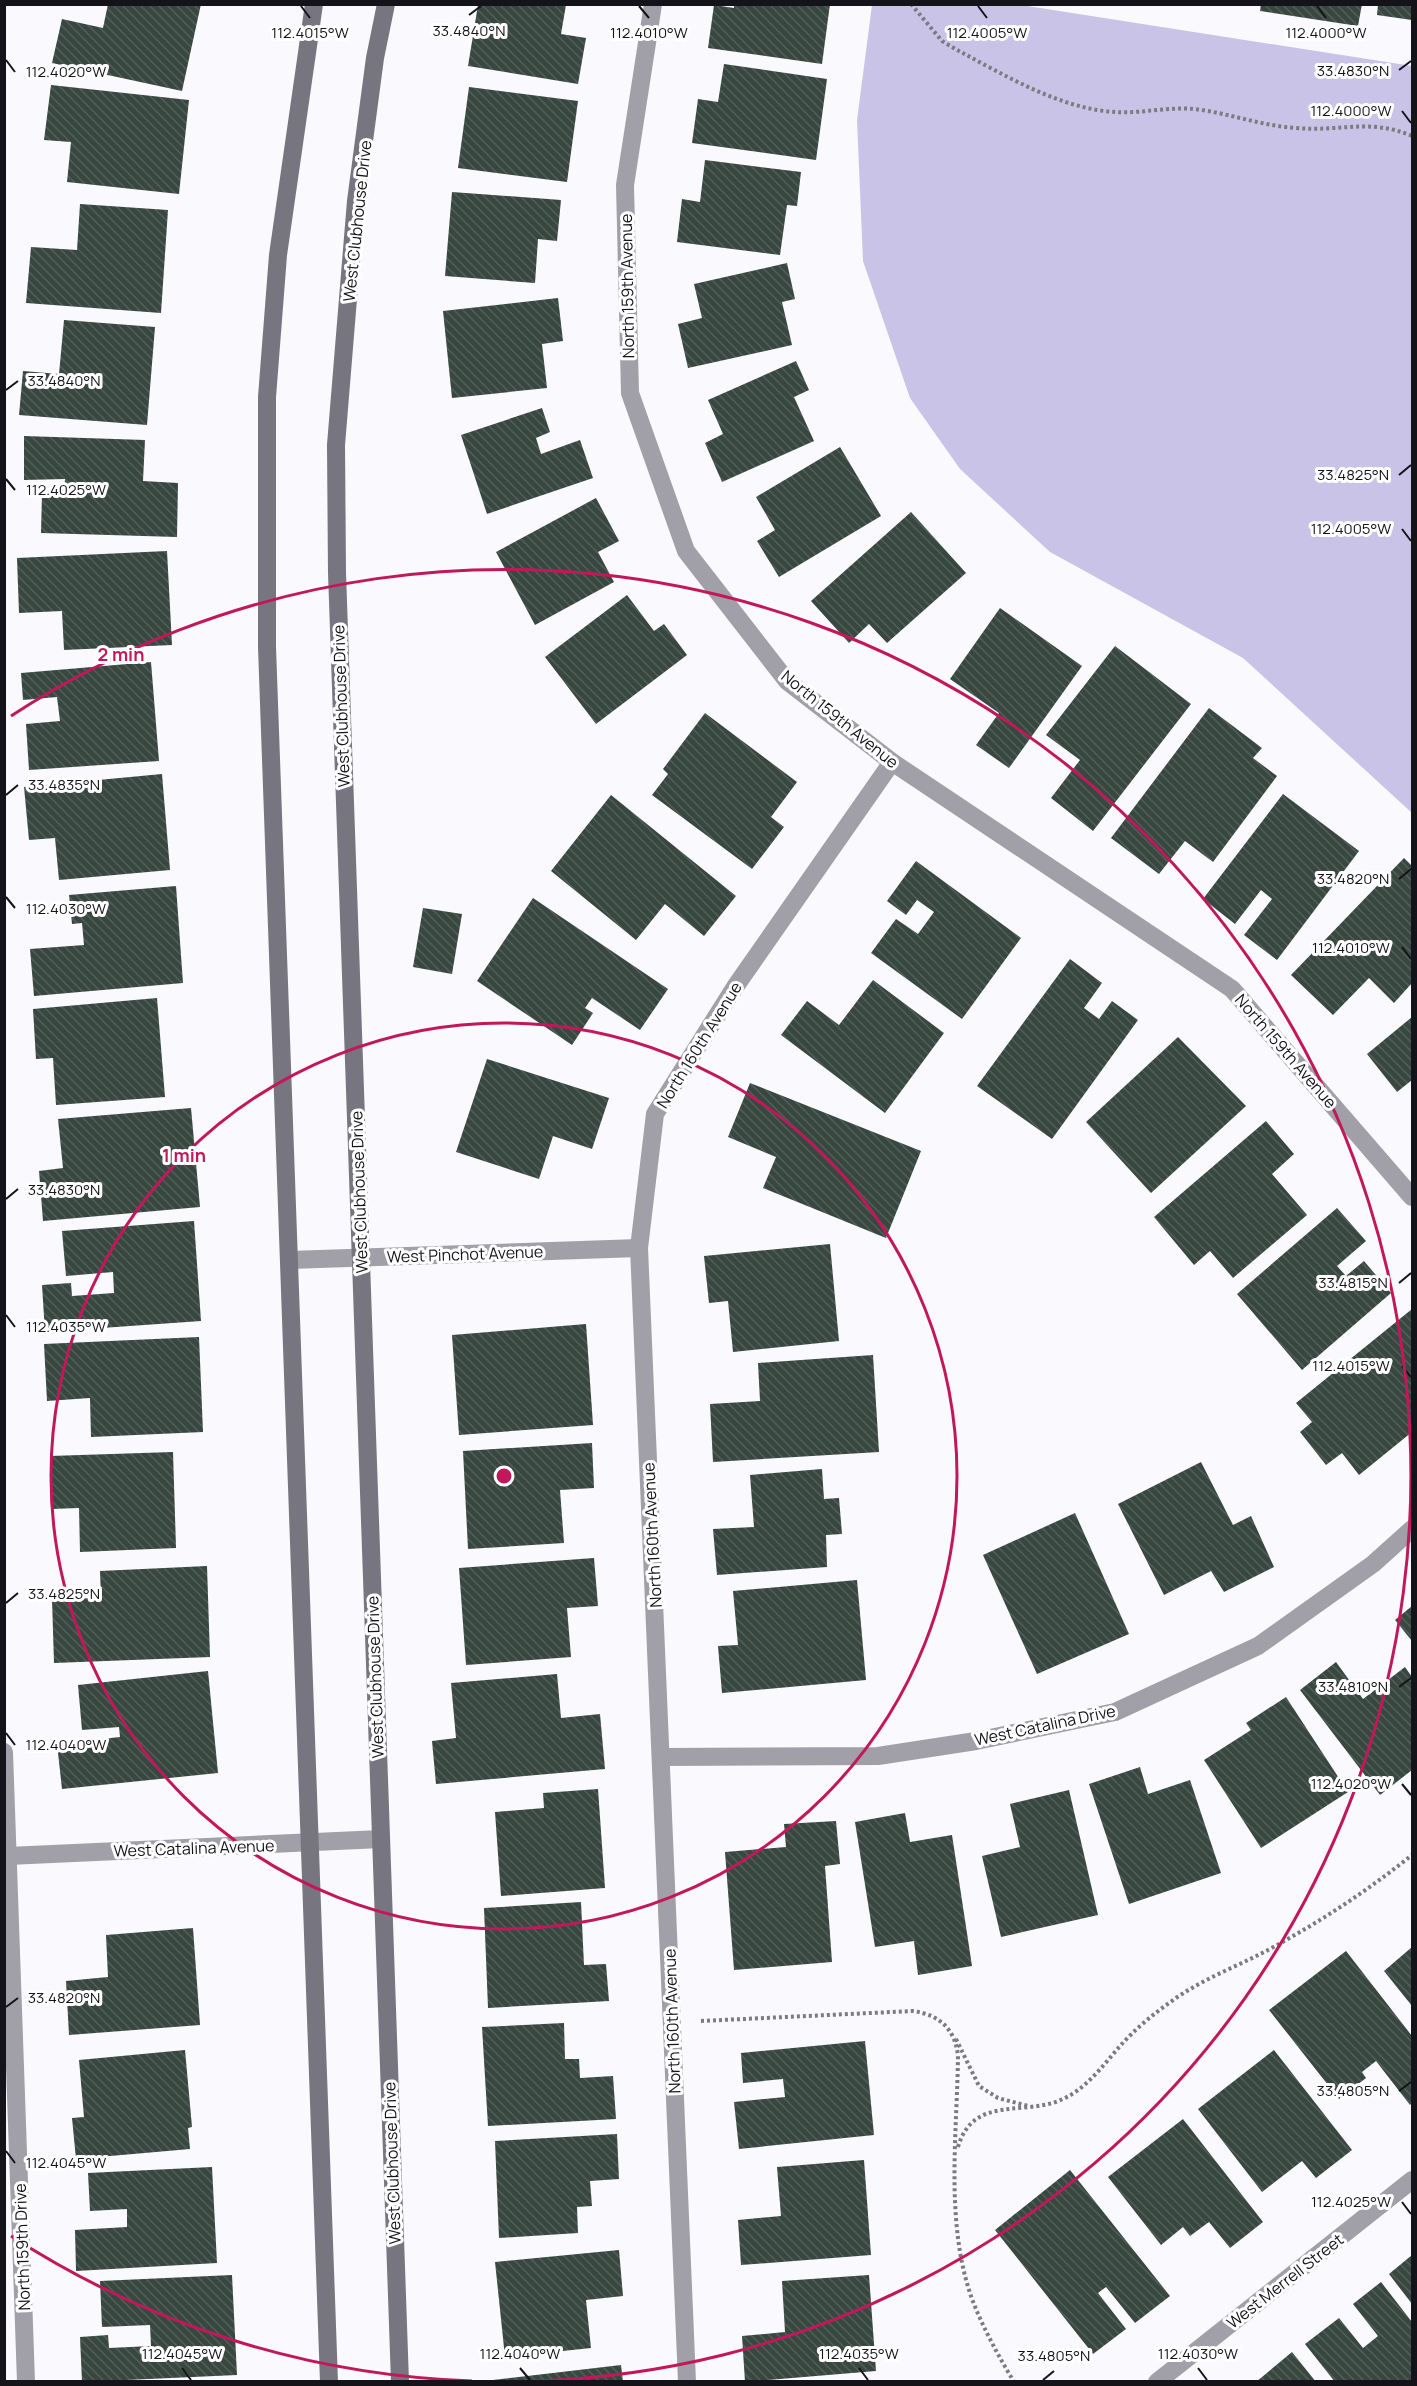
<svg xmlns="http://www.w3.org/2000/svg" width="1417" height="2386" viewBox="0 0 1417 2386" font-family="Manrope,sans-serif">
	<defs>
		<pattern id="building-back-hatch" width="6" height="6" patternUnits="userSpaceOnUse" patternTransform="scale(1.5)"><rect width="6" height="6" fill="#384840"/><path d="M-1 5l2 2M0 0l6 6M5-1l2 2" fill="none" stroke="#525e58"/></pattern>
	</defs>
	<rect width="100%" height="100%" fill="#faf9fd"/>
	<polygon fill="#c9c3e7" points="872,5 1021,5 1412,66 1412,813 1243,658 1050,552 960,469 910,398 863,261 857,120"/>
	<g fill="url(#building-back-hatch)">
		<polygon points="108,4 201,4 182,91 52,63 62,19 103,28"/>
		<polygon points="734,4 830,4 822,64 708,48 714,5 734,8"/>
		<polygon points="1261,4 1362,4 1358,26 1260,11"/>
		<polygon points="1378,4 1412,4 1412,20 1377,15"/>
		<polygon points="478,5 566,5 561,34 586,38 578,84 468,66"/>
		<polygon points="724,64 827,79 816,160 692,143 698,99 718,102"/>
		<polygon points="51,85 189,100 179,194 67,182 71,142 44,140"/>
		<polygon points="469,87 578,101 567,182 458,168"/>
		<polygon points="705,160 801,172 797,206 787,205 780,255 677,242 682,199 700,202"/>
		<polygon points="452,192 561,200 557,241 538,239 535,283 445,276"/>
		<polygon points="80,204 168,210 161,313 26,303 31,247 77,250"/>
		<polygon points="787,263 795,299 782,302 792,345 688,368 678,324 702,318 694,284"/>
		<polygon points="558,298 563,341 542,344 547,388 452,398 443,311"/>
		<polygon points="64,320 155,327 147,425 19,415 23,371 59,374"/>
		<polygon points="796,361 809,390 794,397 814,441 722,482 705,443 723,434 708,400"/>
		<polygon points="542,408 550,432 536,438 541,454 580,440 593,478 487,514 461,435"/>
		<polygon points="24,436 145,440 143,481 178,483 177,537 41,533 42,494 64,495 65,479 24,480"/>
		<polygon points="840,447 881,516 779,577 757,541 775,530 756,497"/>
		<polygon points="596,498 619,541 598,552 614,582 535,625 496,552"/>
		<polygon points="911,512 966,573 887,643 869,624 849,643 811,601"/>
		<polygon points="167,551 172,645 64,650 62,611 19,613 17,558"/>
		<polygon points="627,595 654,631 664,624 687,655 596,724 545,657"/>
		<polygon points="1000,608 1082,666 1009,768 976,745 999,713 950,679"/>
		<polygon points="1115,646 1191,704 1093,831 1051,798 1080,760 1046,735"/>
		<polygon points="151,662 159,761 29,770 26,724 60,721 57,697 23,700 21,673"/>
		<polygon points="1209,708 1262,748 1253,758 1277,776 1213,862 1185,841 1159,874 1111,838"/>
		<polygon points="705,713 797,782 771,817 784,827 752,869 652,795 668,774 663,769"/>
		<polygon points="162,774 170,870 59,880 55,838 29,840 24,787"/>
		<polygon points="1283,794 1359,851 1277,960 1244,935 1272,899 1261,890 1235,924 1203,899"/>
		<polygon points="611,795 736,896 704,936 665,904 636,940 551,871"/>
		<polygon points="1404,858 1412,866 1412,983 1394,1003 1369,978 1333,1015 1291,975"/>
		<polygon points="916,861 1021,938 962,1019 871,953 896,919 918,934 934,912 917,900 906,915 887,901"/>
		<polygon points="176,886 183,983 34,996 30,949 84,945 82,923 72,924 69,895"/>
		<polygon points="533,898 668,989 640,1030 592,998 585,1008 593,1013 572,1045 477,981"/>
		<polygon points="423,908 462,914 452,974 413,967"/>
		<polygon points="1070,959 1102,983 1084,1008 1099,1019 1112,1001 1138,1020 1052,1139 977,1086"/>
		<polygon points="873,980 944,1033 885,1113 781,1035 807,1001 839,1025"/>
		<polygon points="157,998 165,1097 56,1105 53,1058 36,1059 33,1009"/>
		<polygon points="1412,1017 1412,1080 1397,1092 1367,1054"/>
		<polygon points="1178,1037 1246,1106 1151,1193 1086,1122"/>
		<polygon points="487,1059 609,1098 592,1149 553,1136 539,1179 456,1152"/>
		<polygon points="750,1083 921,1151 886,1238 763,1188 776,1157 728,1137"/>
		<polygon points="191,1108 200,1207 43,1221 39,1171 63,1168 58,1119"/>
		<polygon points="1266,1121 1294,1154 1272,1174 1307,1215 1233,1278 1210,1251 1194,1265 1154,1217"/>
		<polygon points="1337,1208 1366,1241 1337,1266 1346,1276 1364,1261 1391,1293 1302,1370 1237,1294"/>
		<polygon points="194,1221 201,1321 45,1332 42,1285 71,1283 72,1296 114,1293 113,1272 66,1276 62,1231"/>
		<polygon points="830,1244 839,1341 733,1352 728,1301 709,1303 704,1256"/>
		<polygon points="1412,1309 1412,1432 1359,1475 1342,1453 1326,1465 1300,1432 1312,1422 1296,1403"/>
		<polygon points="586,1324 593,1425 459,1435 452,1335"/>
		<polygon points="199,1337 203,1432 91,1437 90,1398 47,1401 44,1344"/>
		<polygon points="873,1355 879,1452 713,1462 710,1404 760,1401 758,1363"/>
		<polygon points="592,1443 594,1488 560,1490 564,1543 468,1549 463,1451"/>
		<polygon points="173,1452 176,1548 80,1552 79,1508 51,1509 50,1456"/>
		<polygon points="1201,1462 1233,1525 1251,1516 1274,1567 1224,1592 1211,1571 1164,1595 1118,1504"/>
		<polygon points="822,1469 824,1499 839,1498 842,1534 826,1535 827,1567 717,1575 713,1529 754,1527 750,1475"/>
		<polygon points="1075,1513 1129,1634 1037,1674 983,1555"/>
		<polygon points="594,1558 598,1606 567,1608 571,1657 466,1665 459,1568"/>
		<polygon points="207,1566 210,1657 54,1663 52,1599 101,1598 100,1571"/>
		<polygon points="857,1580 866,1680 722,1693 718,1646 738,1645 733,1591"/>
		<polygon points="1412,1606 1412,1641 1395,1620"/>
		<polygon points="1336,1662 1363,1699 1405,1667 1412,1677 1412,1770 1380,1795 1300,1690"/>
		<polygon points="208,1671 218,1773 62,1789 57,1744 120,1737 119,1727 82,1730 78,1685"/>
		<polygon points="557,1674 561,1718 600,1714 605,1769 436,1784 432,1741 456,1738 451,1683"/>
		<polygon points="1286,1697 1348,1792 1261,1848 1204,1760 1251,1730 1246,1723"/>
		<polygon points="1140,1767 1148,1794 1190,1780 1221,1873 1129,1904 1089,1784"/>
		<polygon points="598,1789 605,1888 501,1896 495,1812 544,1808 543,1793"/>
		<polygon points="1069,1790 1098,1915 1001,1937 982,1856 1020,1847 1010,1804"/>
		<polygon points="905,1813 910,1842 952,1835 972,1966 918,1975 914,1941 875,1947 855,1822"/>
		<polygon points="836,1821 840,1864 825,1866 832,1962 734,1970 725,1852 786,1847 784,1824"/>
		<polygon points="581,1902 584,1965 606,1964 609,2001 488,2008 484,1908"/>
		<polygon points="193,1928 200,2025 69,2035 66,1981 108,1977 106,1935"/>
		<polygon points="1412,1947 1412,2006 1384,1971"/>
		<polygon points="1346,1951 1412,2036 1412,2103 1410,2105 1376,2061 1362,2072 1366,2078 1339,2099 1269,2010"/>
		<polygon points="564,2023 565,2059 579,2059 580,2078 613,2076 616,2119 488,2126 482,2027"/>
		<polygon points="865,2041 874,2135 739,2149 734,2102 785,2097 783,2079 743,2083 741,2053"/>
		<polygon points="185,2050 192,2127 188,2128 190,2149 76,2159 72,2118 84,2117 79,2060"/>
		<polygon points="1274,2050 1352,2150 1316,2178 1302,2161 1262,2192 1198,2109"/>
		<polygon points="1183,2119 1263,2222 1230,2248 1209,2222 1190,2236 1183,2227 1161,2245 1108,2177"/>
		<polygon points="617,2134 619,2179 590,2181 592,2206 577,2207 578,2233 499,2238 495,2141"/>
		<polygon points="864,2160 871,2255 741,2265 738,2220 781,2216 777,2167"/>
		<polygon points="212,2167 217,2263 76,2271 75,2230 127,2227 127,2209 90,2211 88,2173"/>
		<polygon points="1070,2170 1170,2296 1135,2323 1106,2287 1098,2293 1126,2329 1093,2354 995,2230"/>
		<polygon points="619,2250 623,2296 586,2300 591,2348 505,2357 495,2262"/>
		<polygon points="1412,2255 1412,2304 1389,2274"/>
		<polygon points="232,2275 237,2375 82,2382 80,2337 108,2335 109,2348 151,2346 150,2325 102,2327 100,2281"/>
		<polygon points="869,2275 876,2371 745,2382 742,2336 785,2332 782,2281"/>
		<polygon points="1381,2282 1412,2322 1412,2382 1335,2382 1305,2344 1339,2318 1363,2348 1378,2336 1353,2304"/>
		<polygon points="1292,2352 1316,2382 1256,2382"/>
		<polygon points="621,2365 623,2382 493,2382 493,2380"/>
	</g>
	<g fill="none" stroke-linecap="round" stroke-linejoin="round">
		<g stroke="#7c7b80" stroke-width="4" stroke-dasharray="3 3" stroke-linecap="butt">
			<path d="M911,4L942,41L959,51C1006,76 1061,109 1115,112C1144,114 1173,105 1202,110C1234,115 1264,126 1296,128C1339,132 1371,118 1412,136"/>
			<path d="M701,2021L913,2011C940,2015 955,2029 958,2056C957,2136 945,2223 972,2299C983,2328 998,2355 1014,2382"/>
			<polyline points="956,2039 979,2086 998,2098 1028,2106"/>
			<path d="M958,2147C974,2093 1026,2118 1065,2098C1088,2087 1104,2064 1121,2045C1137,2027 1156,2012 1176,1998C1205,1978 1238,1966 1268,1950C1320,1922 1367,1891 1412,1855"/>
		</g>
		<g stroke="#a19fa7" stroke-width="18">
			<polyline points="653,4 625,185 630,393 686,551 787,681 892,762 1232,989 1412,1197"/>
			<polyline points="290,1260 639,1248"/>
			<polyline points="4,1752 26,2382"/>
			<polyline points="662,1757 878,1756 976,1741 1115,1712 1258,1646 1373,1564 1412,1529"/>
			<polyline points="8,1856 381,1839"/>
			<polyline points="687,2382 639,1248 655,1114 735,987 892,762"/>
			<polyline points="1157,2382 1412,2180"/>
		</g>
		<g stroke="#767580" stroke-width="18">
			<polyline points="314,4 278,255 267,397 267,647 329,2382"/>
			<polyline points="386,4 375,58 356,201 336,445 337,573 400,2382"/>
		</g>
	</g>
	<path fill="none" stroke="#141319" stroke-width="2" d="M301,6L310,18M639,6L649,18M978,6L987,18M1317,6L1326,18M469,15L481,6M6,60L15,72M1399,70L1411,61M1402,111L1411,123M6,390L18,381M1399,475L1411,465M6,479L15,490M1402,529L1411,541M6,795L18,785M1399,879L1411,869M6,897L15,908M1402,947L1411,959M6,1199L18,1189M1399,1283L1411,1273M6,1315L15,1327M1402,1366L1411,1377M6,1603L18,1593M1399,1687L1411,1678M6,1733L15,1745M1402,1784L1411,1795M6,2007L18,1998M1399,2091L1411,2082M6,2151L15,2163M1402,2202L1411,2214M182,2368L191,2380M520,2368L530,2380M859,2368L868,2380M1198,2368L1207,2380M1043,2380L1054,2371"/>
	<g fill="none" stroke="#c2185b" stroke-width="3">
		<circle cx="504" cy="1476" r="453"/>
		<path d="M472 2381A906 906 0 0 1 11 2236M11 716A906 906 0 1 1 536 2381"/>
	</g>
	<g text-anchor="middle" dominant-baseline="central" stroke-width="6" stroke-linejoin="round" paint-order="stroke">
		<g font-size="16" fill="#141319" stroke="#fff">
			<text transform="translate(357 221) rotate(-84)">West Clubhouse Drive</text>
			<text transform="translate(627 286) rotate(-91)">North 159th Avenue</text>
			<text transform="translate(341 706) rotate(-92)">West Clubhouse Drive</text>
			<text transform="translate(840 719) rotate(39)">North 159th Avenue</text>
			<text transform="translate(699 1045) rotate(-58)">North 160th Avenue</text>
			<text transform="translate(1286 1051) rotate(49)">North 159th Avenue</text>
			<text transform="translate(359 1192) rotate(-92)">West Clubhouse Drive</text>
			<text transform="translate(465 1254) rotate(-2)">West Pinchot Avenue</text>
			<text transform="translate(652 1535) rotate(-93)">North 160th Avenue</text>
			<text transform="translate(375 1677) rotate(-92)">West Clubhouse Drive</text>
			<text transform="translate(1045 1725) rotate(-12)">West Catalina Drive</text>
			<text transform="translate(194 1848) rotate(-2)">West Catalina Avenue</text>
			<text transform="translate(672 2021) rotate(-92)">North 160th Avenue</text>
			<text transform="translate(392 2163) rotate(-92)">West Clubhouse Drive</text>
			<text transform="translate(22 2247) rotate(-92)">North 159th Drive</text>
			<text transform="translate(1285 2281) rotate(-38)">West Merrell Street</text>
		</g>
	</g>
	<g font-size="15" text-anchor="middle" fill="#141319" stroke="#fff" stroke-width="6" stroke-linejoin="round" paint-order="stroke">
		<text x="469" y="36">33.4840°N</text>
		<text x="310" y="38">112.4015°W</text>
		<text x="987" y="38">112.4005°W</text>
		<text x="649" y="38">112.4010°W</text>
		<text x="1326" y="38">112.4000°W</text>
		<text x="1353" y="76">33.4830°N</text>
		<text x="66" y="77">112.4020°W</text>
		<text x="1351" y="116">112.4000°W</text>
		<text x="64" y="386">33.4840°N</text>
		<text x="1353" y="480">33.4825°N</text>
		<text x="66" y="495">112.4025°W</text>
		<text x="1351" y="534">112.4005°W</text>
		<text x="64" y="790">33.4835°N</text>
		<text x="1353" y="884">33.4820°N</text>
		<text x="66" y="914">112.4030°W</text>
		<text x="1351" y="953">112.4010°W</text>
		<text x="64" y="1195">33.4830°N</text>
		<text x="1353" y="1288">33.4815°N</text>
		<text x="66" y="1332">112.4035°W</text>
		<text x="1351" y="1371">112.4015°W</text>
		<text x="64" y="1599">33.4825°N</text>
		<text x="1353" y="1692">33.4810°N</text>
		<text x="66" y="1750">112.4040°W</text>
		<text x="1351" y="1789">112.4020°W</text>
		<text x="64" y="2003">33.4820°N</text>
		<text x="1353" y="2096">33.4805°N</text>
		<text x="66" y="2168">112.4045°W</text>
		<text x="1351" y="2207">112.4025°W</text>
		<text x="182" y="2359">112.4045°W</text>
		<text x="520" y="2359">112.4040°W</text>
		<text x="859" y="2359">112.4035°W</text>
		<text x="1198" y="2359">112.4030°W</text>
		<text x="1054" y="2361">33.4805°N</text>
	</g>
	<circle cx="504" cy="1476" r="9" fill="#c2185b" stroke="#fff" stroke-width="3"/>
	<g font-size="18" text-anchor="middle" font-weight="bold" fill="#c2185b" stroke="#fff" stroke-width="6" stroke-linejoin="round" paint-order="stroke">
		<text x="121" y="661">2 min</text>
		<text x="184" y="1162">1 min</text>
	</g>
	<rect width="1417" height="2386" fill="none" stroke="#141319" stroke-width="12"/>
</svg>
